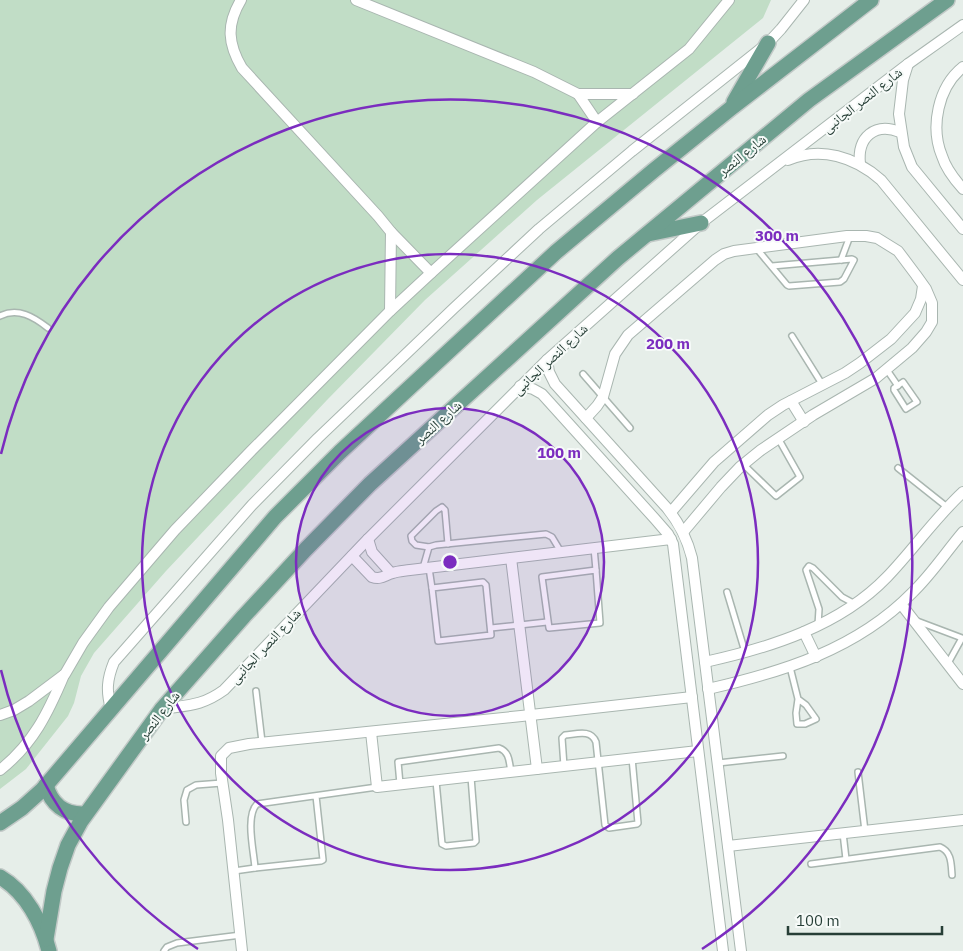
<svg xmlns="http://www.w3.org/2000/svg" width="963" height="951" viewBox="0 0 963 951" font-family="'IBM Plex Sans','Noto Naskh Arabic',sans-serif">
	<rect width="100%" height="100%" fill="#e6eee9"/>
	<polygon fill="#c1ddc6" points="0,0 771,0 763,18 537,200 425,300 327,400 166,571 94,653 81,676 74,703 68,716 26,769 0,789"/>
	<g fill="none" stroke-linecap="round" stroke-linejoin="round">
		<g stroke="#a9b6b0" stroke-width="8">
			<g id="lane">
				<polyline points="757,249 787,285 789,286 840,282 844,279 854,260 852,259 772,266"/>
				<polyline points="841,260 850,236"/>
				<path d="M0,316C18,307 34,317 48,328"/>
				<polyline points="792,336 822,384"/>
				<polyline points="887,370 898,386"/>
				<polyline points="583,374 630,428"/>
				<polygon points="903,382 917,402 906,409 894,390 894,388"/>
				<polyline points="744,465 776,496 800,477 778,438"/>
				<polyline points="898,468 947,507"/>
				<polyline points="429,547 416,545 412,541 411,536 436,511 442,507 445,510 448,544"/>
				<polyline points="594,548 596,570"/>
				<polyline points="423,568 429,547 436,545 546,534 552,537 561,552"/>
				<polyline points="429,568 432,588"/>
				<polygon points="596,570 600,623 549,628 542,577"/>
				<polygon points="483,582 486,585 491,635 438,641 432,588"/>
				<polyline points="727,592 745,652"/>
				<polyline points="917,621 962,638 947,665"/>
				<polyline points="818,625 819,609 806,570 809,566 813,568 842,597 855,604"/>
				<polyline points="491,628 547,622"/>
				<polyline points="790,667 798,699 796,713 797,724 805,724 816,719 806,705 798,699"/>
				<polyline points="256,691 262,742"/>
				<polyline points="718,763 783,756"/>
				<path d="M564,766L562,738L565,735C577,734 591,729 596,742L605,825L609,828L637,824L638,823L632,758"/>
				<polyline points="858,772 865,831"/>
				<polyline points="436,781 442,844 446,846 474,843 476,841 471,777"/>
				<path d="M400,784L398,762L499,748C510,752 509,762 511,772"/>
				<path d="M316,796L323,860L321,861L255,868C254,852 245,816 257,804L377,787"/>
				<polyline points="186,822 184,800 187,790 196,785 222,783"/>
				<polyline points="843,833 846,859"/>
				<path d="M811,864L940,847C952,852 951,864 952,875"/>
				<polyline points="234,871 255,868"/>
				<polyline points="164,951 167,947 177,943 241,935"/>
			</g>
		</g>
		<g stroke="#a9b6b0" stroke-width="12">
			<g id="street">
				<path d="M241,0C226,25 228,44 242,68L378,216L391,232L431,273"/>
				<polyline points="356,0 534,72 578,94 633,94"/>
				<polyline points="908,64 903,80 899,114 904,147 912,167 963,229"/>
				<path d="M963,67C938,87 930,127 942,156C946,169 954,179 963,189"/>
				<polyline points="578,94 597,122"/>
				<path d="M788,160C821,146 855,157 881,180L963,280"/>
				<path d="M860,164C857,137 875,122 900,132"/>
				<polyline points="390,311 391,232"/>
				<path d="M547,360L549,372L555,384L667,508C680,524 687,538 692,558L741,951"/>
				<polyline points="520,386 533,389 542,394 655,519 668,534 673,544 723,951"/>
				<polyline points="791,401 804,422"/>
				<polyline points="586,418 597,406 603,397 615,354 628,335 715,260 724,254 734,251 847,236 866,236 877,238 898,251 916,275 926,289 932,303 932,322 926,332 912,348 876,378 813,415 761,450 740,467 721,487 684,531"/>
				<polyline points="671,512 714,462 768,415 783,405 845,373 860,363 891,339 915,313 921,299 923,286"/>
				<polyline points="368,539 372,552 391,573"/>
				<path d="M352,556L372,577C381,580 385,575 393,573C398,571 404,571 410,570L671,539"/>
				<polyline points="511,558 537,769"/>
				<polyline points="901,604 963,684"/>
				<polyline points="804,632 816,657"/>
				<path d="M705,662C769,648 840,626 887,577C913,550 935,518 963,492"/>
				<path d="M708,689C783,672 857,649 912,593C931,575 946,552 963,532"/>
				<path d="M111,709C106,691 107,679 114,662L252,505L318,438L454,308L539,229L632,151L768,43L781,29L804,0"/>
				<path d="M162,709C188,705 202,706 224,690L368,539L547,360L701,223L908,64L963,25"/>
				<polyline points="0,715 14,710 29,701 65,674 83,643 109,607 175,530 250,452 390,311 431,273 597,122 689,49 729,0"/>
				<polyline points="371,732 377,787 698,751"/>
				<path d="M0,770C33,744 48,713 64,675"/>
				<polyline points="728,846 963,820"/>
				<polyline points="242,951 228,820 221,773 221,756 229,748 249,744 531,715 692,697"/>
			</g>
		</g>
		<g stroke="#c2c9c7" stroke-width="18">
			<g id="primary">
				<polyline points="734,102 768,43"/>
				<polyline points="648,234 701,223"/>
				<path d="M46,785C51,804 65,815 85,814"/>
				<polyline points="0,823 22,808 42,790 275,517 340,452 556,252 653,171 730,109 871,0"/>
				<path d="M0,877C26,892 42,923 49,951"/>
				<polyline points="46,939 54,891 60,868 68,845 81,821 162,709 244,616 306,549 370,484 618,258 809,100 947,0"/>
			</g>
		</g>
		<use href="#lane" stroke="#fff" stroke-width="5"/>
		<use href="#street" stroke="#fff" stroke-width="10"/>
		<use href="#primary" stroke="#6e9f8f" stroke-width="15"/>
	</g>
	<circle cx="450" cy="562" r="154" fill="#7b2cbf" fill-opacity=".12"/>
	<g fill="none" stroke="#7b2cbf" stroke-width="2.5">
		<circle cx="450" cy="562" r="154"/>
		<circle cx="450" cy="562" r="308"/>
		<path d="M198 949A462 462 0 0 1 1 670M1 454A462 462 0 1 1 702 949"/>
	</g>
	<g text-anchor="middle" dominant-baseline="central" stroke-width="4" stroke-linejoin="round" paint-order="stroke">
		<g font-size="14" fill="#263e36" stroke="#f6faf8">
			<text transform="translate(862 100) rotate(-38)">شارع النصر الجانبى</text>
			<text transform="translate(742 155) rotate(-39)">شارع النصر</text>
			<text transform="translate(550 359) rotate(-43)">شارع النصر الجانبى</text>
			<text transform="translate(438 422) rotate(-42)">شارع النصر</text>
			<text transform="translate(265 646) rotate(-47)">شارع النصر الجانبى</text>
			<text transform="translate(159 715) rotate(-52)">شارع النصر</text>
		</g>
	</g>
	<circle cx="450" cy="562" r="8" fill="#7b2cbf" stroke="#f6faf8" stroke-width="2.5"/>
	<g font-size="15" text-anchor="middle" font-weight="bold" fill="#7b2cbf" stroke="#f6faf8" stroke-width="4" stroke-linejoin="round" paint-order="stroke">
		<text x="777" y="241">300 m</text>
		<text x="668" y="349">200 m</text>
		<text x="559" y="458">100 m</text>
	</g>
	<path d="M788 926v8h154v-8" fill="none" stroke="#263e36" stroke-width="2.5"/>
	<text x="796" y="926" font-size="15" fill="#263e36" stroke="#f6faf8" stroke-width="4" paint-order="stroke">100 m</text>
</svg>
